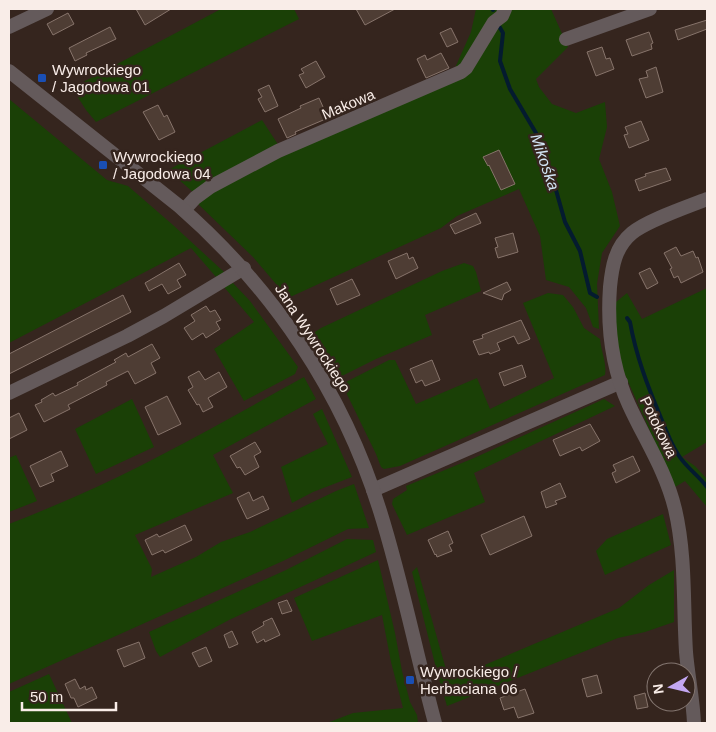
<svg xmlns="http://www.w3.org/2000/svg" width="716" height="732" viewBox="0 0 716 732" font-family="Arial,sans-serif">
	<rect width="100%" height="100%" fill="#35251e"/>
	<g fill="#1a4006">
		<polygon points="221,9 294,9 299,19 96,122 86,110 72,88"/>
		<polygon points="476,9 502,9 465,65 455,68 471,32"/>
		<polygon points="509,9 551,9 568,47 536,79 539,87 552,104 576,113 605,102 607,127 599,159 612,192 620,226 602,253 597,284 599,329 593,327 586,308 569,287 546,280 540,236 519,189 457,216 441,228 288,298 253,257 198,204 222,186 283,152 440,87 481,50 508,16"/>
		<polygon points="9,99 107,180 128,186 173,225 224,272 216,277 191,248 9,343"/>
		<polygon points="262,120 279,146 194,193 168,170"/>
		<polygon points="464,263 473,266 476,272 481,291 425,315 432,335 376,359 338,378 312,334 321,328 442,271"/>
		<polygon points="233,283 250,301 298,367 295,374 244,401 214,349 254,322 224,287"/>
		<polygon points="707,288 707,442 682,457 695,466 707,479 707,507 685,481 675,487 622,368 616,337 616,302 627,293 642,319"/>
		<path d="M548,293L563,295L573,307L584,328L600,339C601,351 607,363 605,375L400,466L384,469L381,467L376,454L342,384L389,360H395L416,404L477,378L490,409L554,378L523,303Z"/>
		<path d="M304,377L316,399L213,455L233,493L135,535L152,569L151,577L196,557L221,542L250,532L336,491L354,484L369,528L348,529L283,561L9,684V524C30,516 51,507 72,498C152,463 228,419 304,377Z"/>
		<polygon points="132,399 154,447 96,474 75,429"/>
		<polygon points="604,399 615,406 474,473 485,502 407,535 392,504 393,499 407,490 406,486 474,458"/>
		<polygon points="322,409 352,477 313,492 292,503 281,467 328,444 313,414"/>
		<polygon points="16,455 37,501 9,512 9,458"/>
		<polygon points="663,514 671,545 605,575 596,551 607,539"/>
		<polygon points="347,539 373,540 376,552 229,620 160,657 156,651 149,632 286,570"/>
		<polygon points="378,560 395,633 402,671 410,702 417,715 418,723 327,723 353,713 403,708 391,662 382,615 312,641 294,598"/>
		<polygon points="417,567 449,680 619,608 649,585 674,570 674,622 645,632 618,638 447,706 438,676 412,572"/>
		<polygon points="49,674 72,723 9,723 9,692"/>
	</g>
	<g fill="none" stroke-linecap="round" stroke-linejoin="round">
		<g stroke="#041b2f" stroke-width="4">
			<polyline points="493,9 493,10"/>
			<polyline points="499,26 503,33 500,61 510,89 536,133 552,176 565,222 580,251 590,293 597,297"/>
			<path d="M627,318L630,322C636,356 648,387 661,418C666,431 671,444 679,456C687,468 699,476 707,487"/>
		</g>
	</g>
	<g fill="#4e3d34" stroke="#87746b">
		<polygon points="136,9 171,9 145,25"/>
		<polygon points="356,9 395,9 365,25"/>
		<polygon points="68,13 74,24 53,35 47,24"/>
		<polygon points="707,20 707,29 678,40 675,30"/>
		<polygon points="110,27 116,39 86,53 87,55 75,61 69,48"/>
		<polygon points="451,28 458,42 447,47 440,33"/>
		<polygon points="649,32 653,43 651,44 652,49 632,56 626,40"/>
		<polygon points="602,47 606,59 610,58 614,69 596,76 587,52"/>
		<polygon points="441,53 449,68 426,78 417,59 425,55 427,60"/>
		<polygon points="316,61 325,77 306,88 299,75 304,73 301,69"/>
		<polygon points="656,67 663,92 646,98 639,79 648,77 646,71"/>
		<polygon points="269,85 278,106 265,112 258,99 262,97 258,90"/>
		<polygon points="319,98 328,118 295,132 296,134 287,138 278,119 301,108 300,106"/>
		<polygon points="158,105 164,117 167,115 175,132 159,140 143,112"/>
		<polygon points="641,121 649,140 629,148 624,135 628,134 625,127"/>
		<polygon points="499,150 515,184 501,190 489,165 488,166 483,157"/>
		<polygon points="666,168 671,180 639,191 635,180 646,176 645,174"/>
		<polygon points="476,213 481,223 455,234 450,225"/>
		<polygon points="513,233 518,252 498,258 495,248 498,247 495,238"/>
		<polygon points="676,247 681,256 693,251 696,258 698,257 703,272 681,283 678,276 674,278 670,269 672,268 664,253"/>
		<polygon points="407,253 409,259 413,257 418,268 396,279 388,261"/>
		<polygon points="179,263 186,275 177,280 181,287 168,294 162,284 149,291 145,283"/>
		<polygon points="650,268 658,283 647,289 639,273"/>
		<polygon points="352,279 360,295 337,305 330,289"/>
		<polygon points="507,282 511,290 504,294 502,300 483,293"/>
		<polygon points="123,295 131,312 9,374 9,354"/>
		<polygon points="206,306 210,312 215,310 221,320 216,322 220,329 206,338 203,333 192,340 184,328 195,321 191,315"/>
		<polygon points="521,320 530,339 518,344 514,336 497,343 500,350 490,354 489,352 479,355 473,341 483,338 482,335"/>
		<polygon points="152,344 160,358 151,363 156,373 135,384 128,371 106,382 107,385 68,405 70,409 44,422 35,405 42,402 41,400 53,393 55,396 78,385 77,383 116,362 114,360 126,353 128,357"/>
		<polygon points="432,360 440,380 425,386 422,380 416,383 410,369"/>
		<polygon points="522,365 526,377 504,386 499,373"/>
		<polygon points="199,371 205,380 219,372 227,387 208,398 213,407 203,412 199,404 197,405 188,390 193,387 188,377"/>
		<polygon points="167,396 181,424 158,435 145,407"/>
		<polygon points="19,413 27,430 9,439 9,418"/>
		<polygon points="590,424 600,441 582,451 580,447 560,456 553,440"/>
		<polygon points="255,442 261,452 254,456 259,467 245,475 240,467 237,468 230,456"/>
		<polygon points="61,451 68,466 51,474 54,481 40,487 30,466"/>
		<polygon points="633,456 640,471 616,483 612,473 616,471 613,465"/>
		<polygon points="560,483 566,497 555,501 557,504 546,508 541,492"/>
		<polygon points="249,492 253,501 263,496 269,509 247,519 237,498"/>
		<polygon points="524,516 532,536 490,555 481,535"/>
		<polygon points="185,525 192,540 165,553 163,550 152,555 145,540 157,534 159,537"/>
		<polygon points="448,531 453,543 449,545 452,551 437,557 436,554 435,555 428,540"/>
		<polygon points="287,600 292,611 282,614 278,603"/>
		<polygon points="272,618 280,635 265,642 264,639 257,643 252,632 264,625 263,622"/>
		<polygon points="232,631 238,644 229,648 224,635"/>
		<polygon points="139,642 145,658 124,667 117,650"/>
		<polygon points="206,647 212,661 199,667 192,653"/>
		<polygon points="597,675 602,693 587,697 582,679"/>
		<polygon points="75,679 80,689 85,686 86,690 92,687 97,698 78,707 74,698 71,698 65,684"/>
		<polygon points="525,689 534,713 518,718 514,707 504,710 500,698"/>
		<polygon points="645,693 648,707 637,709 634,696"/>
	</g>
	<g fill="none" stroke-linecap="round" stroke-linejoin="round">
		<g stroke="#645a5b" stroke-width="14">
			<polyline points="9,27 47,9"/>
			<polyline points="566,39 650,9"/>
			<polyline points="184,210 195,198 210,187 278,151 461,72 466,68 494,22 502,16 505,9"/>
			<polyline points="9,393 127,336 164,316 244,268"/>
			<polyline points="373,490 621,382"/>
			<path d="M694,723C693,699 688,676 686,652C683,604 686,556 675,509C666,471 645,440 629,405C612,368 607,328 610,287C612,267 615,247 632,233C648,220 687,207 707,199"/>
		</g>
		<path stroke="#645a5b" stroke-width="14" d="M9,71L179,206C273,288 343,392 380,511C402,581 416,653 435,723"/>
	</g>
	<g fill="#1a4fb4" stroke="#35251e" stroke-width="2">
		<rect x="37" y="73" width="10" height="10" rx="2.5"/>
		<rect x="98" y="160" width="10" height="10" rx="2.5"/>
		<rect x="405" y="675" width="10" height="10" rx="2.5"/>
	</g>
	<g text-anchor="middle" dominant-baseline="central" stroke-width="5" stroke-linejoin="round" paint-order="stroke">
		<g font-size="15" fill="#f9ede8" stroke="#35251e" text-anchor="start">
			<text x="52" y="69">Wywrockiego<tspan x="52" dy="17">/ Jagodowa 01</tspan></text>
			<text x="113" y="156">Wywrockiego<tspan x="113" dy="17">/ Jagodowa 04</tspan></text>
			<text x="420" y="671">Wywrockiego /<tspan x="420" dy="17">Herbaciana 06</tspan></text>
		</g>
		<g font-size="15" fill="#f9ede8" stroke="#35251e">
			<text transform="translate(348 104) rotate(-23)">Makowa</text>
			<text transform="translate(313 338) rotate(57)">Jana Wywrockiego</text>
			<text transform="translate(659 427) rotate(64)">Potokowa</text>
		</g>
		<g font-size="16" font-style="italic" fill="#d2e4f5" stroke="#35251e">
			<text transform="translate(545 162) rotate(71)">Mikośka</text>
		</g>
	</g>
	<rect width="716" height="732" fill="none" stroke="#f9ede8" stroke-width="20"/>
	<g transform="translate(671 687) rotate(262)"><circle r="24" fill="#35251e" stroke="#83756f"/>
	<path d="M0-4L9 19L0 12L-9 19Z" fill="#c3a7f2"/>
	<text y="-8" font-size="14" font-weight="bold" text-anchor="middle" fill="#f9ede8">N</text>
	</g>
	<path d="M22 702v8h94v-8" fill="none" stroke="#f9ede8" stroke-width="2.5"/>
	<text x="30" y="702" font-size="15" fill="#f9ede8" stroke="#35251e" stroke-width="4" paint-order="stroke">50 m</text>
</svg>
